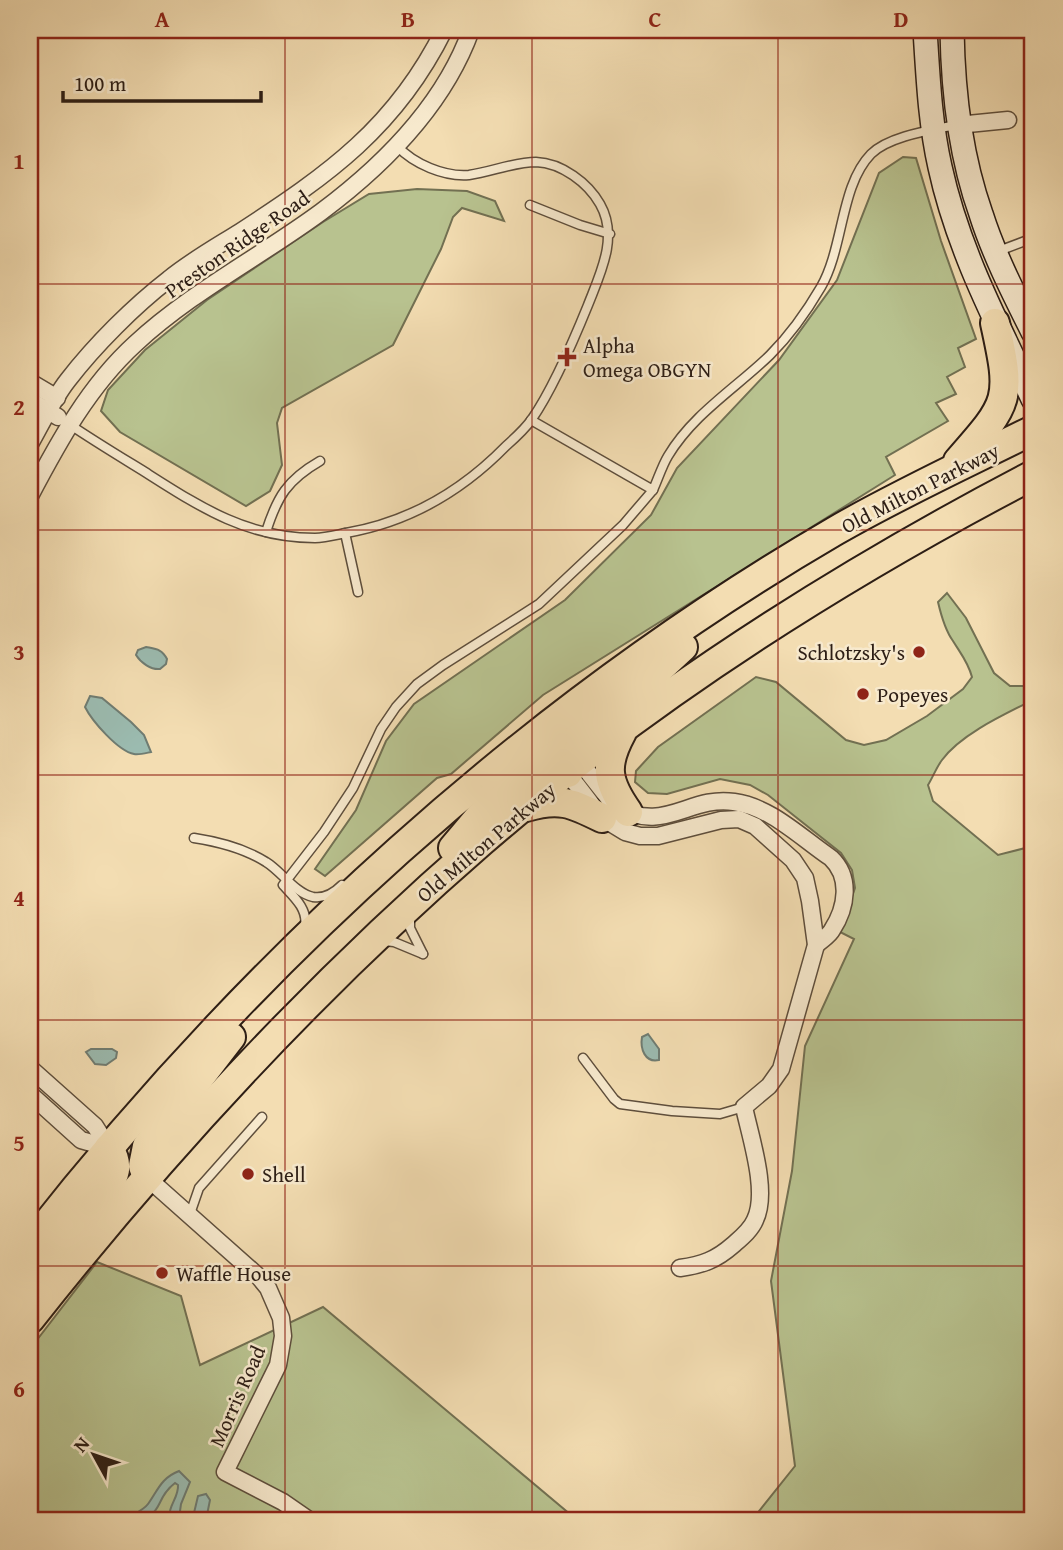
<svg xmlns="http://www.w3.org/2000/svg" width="1063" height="1550" viewBox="0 0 1063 1550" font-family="'Gentium Book Plus',serif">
	<rect width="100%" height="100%" fill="#f3ddb2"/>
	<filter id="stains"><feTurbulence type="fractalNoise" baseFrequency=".00286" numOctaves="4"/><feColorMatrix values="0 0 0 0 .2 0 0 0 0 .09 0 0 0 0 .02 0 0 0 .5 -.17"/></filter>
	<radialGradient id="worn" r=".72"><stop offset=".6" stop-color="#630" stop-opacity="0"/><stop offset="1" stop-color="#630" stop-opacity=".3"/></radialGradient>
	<g fill="#b8c28f" stroke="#727052" stroke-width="2">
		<polygon points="903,157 916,158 941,241 976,339 958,348 965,367 947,377 956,394 936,403 948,421 886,457 895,475 543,695 451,774 437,778 325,876 315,869 356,810 386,741 414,704 565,600 651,515 677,468 779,360 837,280 879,173"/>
		<polygon points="417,189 467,191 495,201 504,221 462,208 453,217 441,249 393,345 282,408 277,423 282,465 270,491 246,506 120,432 101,411 108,390 145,350 207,300 323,222 369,194"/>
		<path d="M947,593L966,618L994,673L1010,686H1033V700C1005,714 961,734 942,760C936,768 933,777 928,785L933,801L998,855L1033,846V1520H752L795,1466L771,1281L792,1171L805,1046L854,939L840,932L855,888L852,870L841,853L768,795L750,785L720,779L667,794L648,793L635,782L636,771L658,747L756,677L776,682L846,740L864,745L886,740L927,716L963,689L972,677C968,662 961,654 953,641C945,630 941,615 938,602Z"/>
		<polygon points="97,1262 181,1296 200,1365 323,1307 577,1520 30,1520 30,1349"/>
	</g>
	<g fill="#9bbbb0" stroke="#6f7c72" stroke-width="2">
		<path d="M146,647C156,649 162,649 167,659L166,664L160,669C151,670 141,663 136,655L138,650Z"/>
		<path d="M90,696L102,698L131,722L144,735L151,752C146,753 139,755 134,754C118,751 92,721 85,707Z"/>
		<path d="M648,1034L659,1049V1060C645,1063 640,1049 642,1037Z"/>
		<polygon points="91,1049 112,1049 117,1052 116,1058 106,1065 95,1064 86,1052"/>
		<path d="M179,1471L190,1482L181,1504L180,1511L190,1517L194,1513L198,1496L206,1494L210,1500L206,1520H170C167,1506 179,1498 178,1485L175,1483C151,1501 168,1520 124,1520C131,1515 143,1511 148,1504C158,1490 161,1478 179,1471Z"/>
	</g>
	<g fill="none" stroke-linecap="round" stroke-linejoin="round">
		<g stroke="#5e4e3c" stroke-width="11">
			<g id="lane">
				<polyline points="530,205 580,225 610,234"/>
				<polyline points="996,252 1033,238"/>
				<path d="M531,420L653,490C658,479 662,466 668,456C693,414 736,388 770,355C790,335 807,311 821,287C844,247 840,186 871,154C889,136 932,130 956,125"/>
				<path d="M69,424C94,441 119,456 145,472C200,507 247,538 315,538C325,538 336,535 346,533C409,522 462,491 506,446C515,438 525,429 532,419C554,387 573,342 588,305C600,274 619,237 600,204C588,183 562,163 536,162C514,162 491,172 469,175C444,177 414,164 397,146"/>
				<path d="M266,532C277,497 287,480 320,461"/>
				<polyline points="345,533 358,592"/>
				<path d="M194,838C220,842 244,848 266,862C281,871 295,893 313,897C325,899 334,893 342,885"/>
				<polyline points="410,915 410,928 423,954"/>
				<path d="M305,926C308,909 294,897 283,885L324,832L353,788L381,729L396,707L417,684L443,665L539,604L623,525L653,490"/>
				<polyline points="383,941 394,942 423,954"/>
				<polyline points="583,1058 614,1099 620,1104 672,1111 720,1114 744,1107"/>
				<polyline points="190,1214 199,1188 262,1117"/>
			</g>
		</g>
		<g stroke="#5e4e3c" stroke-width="19">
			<g id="street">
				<polyline points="958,125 1008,120"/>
				<polyline points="30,382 57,398"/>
				<polyline points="30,400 58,417"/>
				<path d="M30,444C42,423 53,399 68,380C95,345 134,306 169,279C191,261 216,247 240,232C328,175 396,127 444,30"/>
				<path d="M30,496C59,441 89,386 135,344C191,292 260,257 321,212C384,165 444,105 471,30"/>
				<path d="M577,758L614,805C664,836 688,795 734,802C771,807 800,837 831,858C851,877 847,907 832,930C829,936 821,940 816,945"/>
				<path d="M563,767L602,818L625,832L640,836H658L721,820L739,819L755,826L793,860L805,878L810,901L816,945L781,1069L769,1086L744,1107C750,1136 769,1192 755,1220C751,1230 741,1238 733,1245C716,1260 702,1265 680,1268"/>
				<polyline points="30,1068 95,1126 109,1148 114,1152"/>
				<polyline points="30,1094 81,1140 109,1148"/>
				<polyline points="143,1174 259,1277 268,1288 281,1318 283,1336 278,1365 225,1472 283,1502 309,1520"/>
			</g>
		</g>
		<g stroke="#2d1e15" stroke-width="26">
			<g id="secondary">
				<path d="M925,30C928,76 930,123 940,167C958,250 997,323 1033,399"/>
				<path d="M952,30C953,92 960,155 981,214C994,255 1014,294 1033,332"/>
			</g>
		</g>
		<g stroke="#2d1e15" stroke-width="32">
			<g id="highway">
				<path d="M958,461C1010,402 1012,400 995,323"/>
				<path d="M622,732C604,765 606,781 628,812"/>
				<polyline points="568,773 566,753 577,737 643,684 683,647"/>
				<path d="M526,807C559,797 572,803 602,818"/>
				<polyline points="453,848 480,816 549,750 553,738 551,724"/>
				<polyline points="147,1177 143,1166 147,1146 231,1037"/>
				<path d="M30,1245C250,964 526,711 835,531C899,494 967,463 1033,430"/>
				<path d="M30,1286L105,1192C115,1175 120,1166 109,1148"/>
				<path d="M30,1319C166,1147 315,986 481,842C647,698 839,576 1033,475"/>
			</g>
		</g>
		<use href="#lane" stroke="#f7e9cd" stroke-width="8"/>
		<use href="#street" stroke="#f7e9cd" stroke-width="16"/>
		<use href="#secondary" stroke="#f7e9cd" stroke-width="23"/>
		<use href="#highway" stroke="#f3ddb2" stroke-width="28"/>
	</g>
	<path fill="none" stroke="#8f2418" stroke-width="2" stroke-opacity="0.55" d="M285,30V1520M532,30V1520M778,30V1520M30,284H1033M30,530H1033M30,775H1033M30,1020H1033M30,1266H1033"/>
	<g fill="#8f2418" stroke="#f7e9cd" stroke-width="2.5">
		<path d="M563.5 346.5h7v7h7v7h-7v7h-7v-7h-7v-7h7z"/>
		<circle cx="919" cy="652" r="7"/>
		<circle cx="863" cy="694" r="7"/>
		<circle cx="248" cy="1174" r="7"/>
		<circle cx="162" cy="1273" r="7"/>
	</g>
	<g text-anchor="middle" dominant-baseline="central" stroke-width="5" stroke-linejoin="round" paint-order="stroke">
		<g font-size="21" fill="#2d1e15" stroke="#f7e9cd">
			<text transform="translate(237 244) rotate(-35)">Preston Ridge Road</text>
			<text transform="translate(920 488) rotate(-27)">Old Milton Parkway</text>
			<text transform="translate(486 842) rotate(-40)">Old Milton Parkway</text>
			<text transform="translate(237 1396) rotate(-66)">Morris Road</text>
		</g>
		<g font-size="21" fill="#2d1e15" stroke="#f7e9cd" text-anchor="start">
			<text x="583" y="345">Alpha<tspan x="583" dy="24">Omega OBGYN</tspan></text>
			<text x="905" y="652" text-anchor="end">Schlotzsky's</text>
			<text x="877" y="694">Popeyes</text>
			<text x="262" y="1174">Shell</text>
			<text x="176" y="1273">Waffle House</text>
		</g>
	</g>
	<rect width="1063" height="1550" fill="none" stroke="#f3ddb2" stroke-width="77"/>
	<g transform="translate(94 1455) rotate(310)" stroke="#f7e9cd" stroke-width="5" paint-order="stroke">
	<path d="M0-5L12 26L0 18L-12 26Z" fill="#2d1e15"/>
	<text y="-10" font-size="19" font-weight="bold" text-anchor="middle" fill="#2d1e15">N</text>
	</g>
	<path d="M63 91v10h198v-10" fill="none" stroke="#2d1e15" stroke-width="3.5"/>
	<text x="74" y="91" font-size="21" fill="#2d1e15" stroke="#f7e9cd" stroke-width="5" paint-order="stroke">100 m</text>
	<rect x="38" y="38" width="986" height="1474" fill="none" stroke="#8f2418" stroke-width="2.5"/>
	<g font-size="23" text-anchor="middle" font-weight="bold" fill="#8f2418">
		<text x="162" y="27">A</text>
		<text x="408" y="27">B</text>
		<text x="655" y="27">C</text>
		<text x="901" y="27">D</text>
		<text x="19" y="169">1</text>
		<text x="19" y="415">2</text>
		<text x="19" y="660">3</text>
		<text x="19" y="906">4</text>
		<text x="19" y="1151">5</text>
		<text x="19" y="1397">6</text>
	</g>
	<rect width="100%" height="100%" filter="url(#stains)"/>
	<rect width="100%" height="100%" fill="url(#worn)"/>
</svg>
